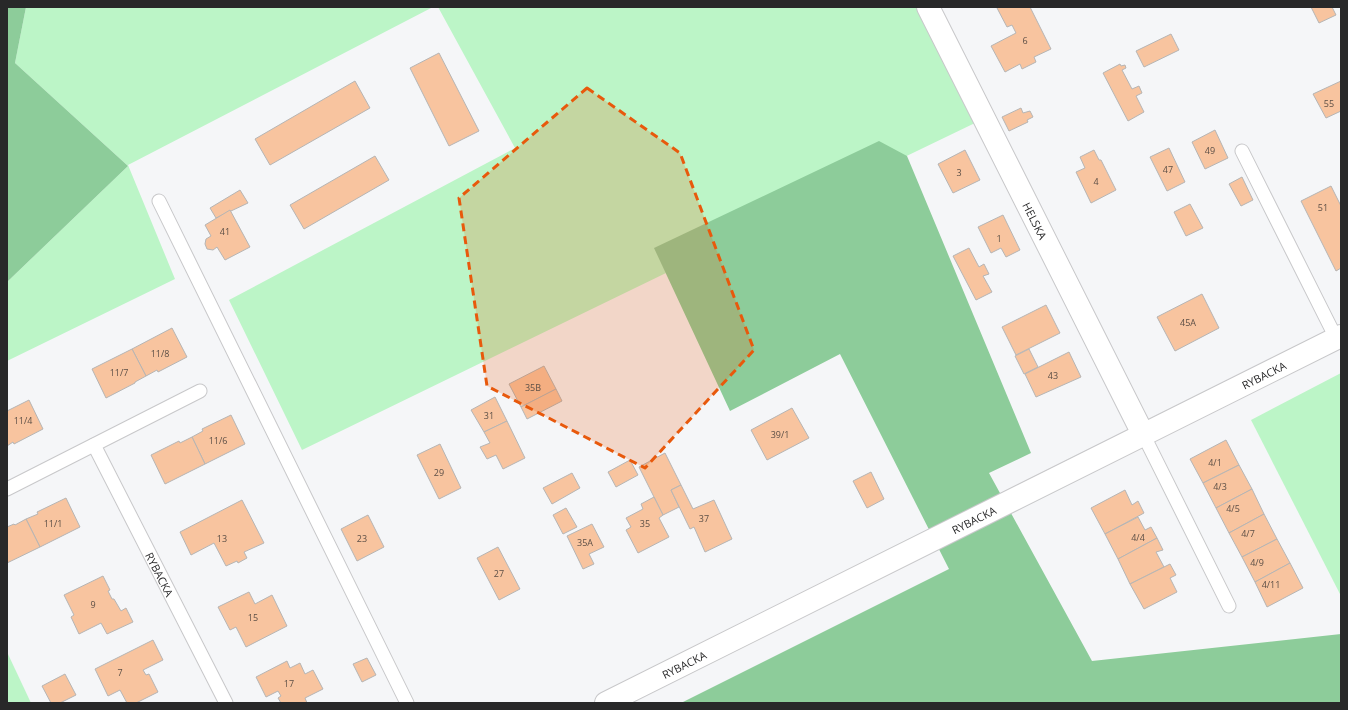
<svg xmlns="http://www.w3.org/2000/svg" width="1348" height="710" viewBox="0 0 1348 710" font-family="'Open Sans',sans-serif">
	<rect width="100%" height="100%" fill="#f5f6f8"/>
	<g fill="#bcf5c7">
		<polygon points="26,7 433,7 128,165 175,279 7,361 7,282 128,166 15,63"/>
		<polygon points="438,7 917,7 975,123 890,164 655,248 666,273 302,450 229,300 515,148"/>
		<polygon points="1341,373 1341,596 1251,420"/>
		<polygon points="7,652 31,703 7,703"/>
	</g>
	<g fill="#8dcc9a">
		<polygon points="7,7 26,7 15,63 128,166 7,282"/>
		<polygon points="879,141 907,156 1031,453 989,473 1092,661 1341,634 1341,703 681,703 949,569 840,354 730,411 654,248"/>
	</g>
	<g fill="#f8c49f" stroke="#b6b5b4">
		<polygon points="1000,7 1030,7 1051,49 1034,57 1036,62 1022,69 1020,64 1005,72 991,46 1016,33 1012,25 1007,27 997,8"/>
		<polygon points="1311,7 1332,7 1336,15 1319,23"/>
		<polygon points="1171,34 1179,50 1144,67 1136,51"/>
		<polygon points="439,53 479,131 449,146 410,68"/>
		<polygon points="1120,64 1121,66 1125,65 1126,68 1122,70 1132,89 1139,86 1142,93 1136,96 1144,112 1128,121 1103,73"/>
		<polygon points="355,81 370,108 270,165 255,139"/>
		<polygon points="1341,81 1341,111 1326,118 1313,94"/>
		<polygon points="1021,108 1023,113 1030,111 1033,117 1027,120 1028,122 1009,131 1002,117"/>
		<polygon points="1215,130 1228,158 1205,169 1192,142"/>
		<polygon points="1169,148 1185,182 1167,191 1150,157"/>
		<polygon points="965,150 980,180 953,193 938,164"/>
		<polygon points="1094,150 1099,160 1101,160 1116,190 1091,203 1076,172 1085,168 1080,157"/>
		<polygon points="375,156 389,180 304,229 290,205"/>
		<polygon points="1242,177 1253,200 1241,206 1229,184"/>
		<polygon points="1331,186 1341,206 1341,268 1336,271 1301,201"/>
		<polygon points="240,190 248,203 216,218 210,208"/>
		<polygon points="1190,204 1203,228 1186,236 1174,212"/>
		<polygon points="230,210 250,247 225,260 217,247 213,250 207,249 205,244 206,239 211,236 205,225"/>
		<polygon points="1003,215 1020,250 1006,257 1001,248 991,253 978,227"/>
		<polygon points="969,248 979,267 984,264 989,274 983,276 992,292 976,300 953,256"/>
		<polygon points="1202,294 1219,328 1175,351 1157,317"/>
		<polygon points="1046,305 1060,333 1016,355 1002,327"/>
		<polygon points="172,328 187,357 158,372 157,370 146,376 132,349"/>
		<polygon points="132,349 146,376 135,382 135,383 106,398 92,369"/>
		<polygon points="1029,349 1038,367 1024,374 1015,356"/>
		<polygon points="1069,352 1081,377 1036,397 1025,374"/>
		<polygon points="544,366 556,389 521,407 509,384"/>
		<polygon points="556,389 562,401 527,419 521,407"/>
		<polygon points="495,397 507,421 484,432 471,410"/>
		<polygon points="29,400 43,429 14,444 13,442 7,446 7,411"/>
		<polygon points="792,408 809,438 767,460 751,430"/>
		<polygon points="231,415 245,444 205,464 192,437 203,431 202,429"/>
		<polygon points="507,421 525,458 503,469 496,455 487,459 480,447 490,443 484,432"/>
		<polygon points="192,437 205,464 165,484 151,455 179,441 180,443"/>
		<polygon points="1226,440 1239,465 1203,483 1190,459"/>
		<polygon points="440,444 461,488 439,499 417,455"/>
		<polygon points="665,453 681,485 671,490 679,507 663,515 639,467"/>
		<polygon points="630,460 638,475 616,487 608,472"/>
		<polygon points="1239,465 1252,489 1216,508 1203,483"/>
		<polygon points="871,472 884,499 867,508 853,481"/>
		<polygon points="572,473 580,488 552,504 543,488"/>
		<polygon points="681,485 693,509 714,500 732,539 705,552 694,527 690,529 671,490"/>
		<polygon points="1252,489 1264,514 1229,533 1216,508"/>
		<polygon points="1125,490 1132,505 1138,501 1144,513 1105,534 1091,508"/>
		<polygon points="654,497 663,515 659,518 669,537 638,553 626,530 631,527 626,518 643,509 641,504"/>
		<polygon points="66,498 80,527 40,547 26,519 38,514 37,512"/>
		<polygon points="242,500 264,543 244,552 247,558 238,563 237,561 226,566 214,543 191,555 180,532"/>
		<polygon points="566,508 577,527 563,534 553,515"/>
		<polygon points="1264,514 1277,539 1242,557 1229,533"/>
		<polygon points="368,515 384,547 357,561 341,529"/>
		<polygon points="1138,517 1145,530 1151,527 1157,538 1118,559 1105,534"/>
		<polygon points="26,519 40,547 7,563 7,527 14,524 15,525"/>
		<polygon points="592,524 604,547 589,554 594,564 583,569 567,536"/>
		<polygon points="1157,538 1163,550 1156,552 1164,567 1130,584 1118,559"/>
		<polygon points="1277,539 1290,563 1255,582 1242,557"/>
		<polygon points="498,547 520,589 499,600 477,558"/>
		<polygon points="1290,563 1303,588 1267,607 1255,582"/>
		<polygon points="1170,564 1176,575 1170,578 1177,592 1144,609 1130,584"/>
		<polygon points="103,576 110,590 108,591 112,599 114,599 121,611 126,608 133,622 107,634 101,623 79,634 71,617 74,615 64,595"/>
		<polygon points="249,592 255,604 272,595 287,626 246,647 236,627 230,630 218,607"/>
		<polygon points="153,640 163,660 143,670 146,675 149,674 158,692 136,703 127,703 120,690 108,696 95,669"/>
		<polygon points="367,658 376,675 362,682 353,664"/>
		<polygon points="287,661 290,668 300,663 305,674 313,670 323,689 305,698 307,703 281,703 278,698 281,696 278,691 266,697 256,677"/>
		<polygon points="65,674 76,695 60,703 51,703 42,686"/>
	</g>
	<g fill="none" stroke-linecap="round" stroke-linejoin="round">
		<g stroke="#c8c8ca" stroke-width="15">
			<g id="service">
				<polyline points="1242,151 1336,338"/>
				<polyline points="159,201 407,703"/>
				<polyline points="1143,434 1229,606"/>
				<path id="s1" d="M94,445L226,703"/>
				<polyline points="7,489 200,391"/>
			</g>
		</g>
		<g stroke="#c8c8ca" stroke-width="24">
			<g id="minor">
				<path id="s2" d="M928,7L1143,434"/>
				<path id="s3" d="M606,703L1341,336"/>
			</g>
		</g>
		<use href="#service" stroke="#fff" stroke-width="13"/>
		<use href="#minor" stroke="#fff" stroke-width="22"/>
	</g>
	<path fill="#e8590c" fill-opacity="0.2" stroke="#e8590c" stroke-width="3" stroke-dasharray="8 5" stroke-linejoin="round" d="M587,88L680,153L754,350L645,468L487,386L459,198Z"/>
	<g text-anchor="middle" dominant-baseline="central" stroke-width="3" stroke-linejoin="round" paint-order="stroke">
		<g font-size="9" fill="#5c4f46">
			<text x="1025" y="40">6</text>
			<text x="1329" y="103">55</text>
			<text x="1210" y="150">49</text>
			<text x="1168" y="169">47</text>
			<text x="959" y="172">3</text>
			<text x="1096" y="181">4</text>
			<text x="1323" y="207">51</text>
			<text x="225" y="231">41</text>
			<text x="999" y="238">1</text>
			<text x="1188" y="322">45A</text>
			<text x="160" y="353">11/8</text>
			<text x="119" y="372">11/7</text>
			<text x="1053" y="375">43</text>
			<text x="533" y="387">35B</text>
			<text x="489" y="415">31</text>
			<text x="23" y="420">11/4</text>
			<text x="780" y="434">39/1</text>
			<text x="218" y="440">11/6</text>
			<text x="1215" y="462">4/1</text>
			<text x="439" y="472">29</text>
			<text x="1220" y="486">4/3</text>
			<text x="1233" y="508">4/5</text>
			<text x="704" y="518">37</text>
			<text x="53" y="523">11/1</text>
			<text x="645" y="523">35</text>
			<text x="1248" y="533">4/7</text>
			<text x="1138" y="537">4/4</text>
			<text x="222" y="538">13</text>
			<text x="362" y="538">23</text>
			<text x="585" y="542">35A</text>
			<text x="1257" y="562">4/9</text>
			<text x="499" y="573">27</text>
			<text x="1271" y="584">4/11</text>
			<text x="93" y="604">9</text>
			<text x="253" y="617">15</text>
			<text x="120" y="672">7</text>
			<text x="289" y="683">17</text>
		</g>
		<g font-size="11" fill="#282829" stroke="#fff">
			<text stroke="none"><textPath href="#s2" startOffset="239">HELSKA</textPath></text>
			<text stroke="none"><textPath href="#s3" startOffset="735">RYBACKA</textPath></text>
			<text stroke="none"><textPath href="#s3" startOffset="411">RYBACKA</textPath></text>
			<text stroke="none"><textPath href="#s1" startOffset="145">RYBACKA</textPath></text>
			<text stroke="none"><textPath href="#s3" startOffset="87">RYBACKA</textPath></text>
		</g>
	</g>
	<rect width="1348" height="710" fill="none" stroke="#282829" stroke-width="16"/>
</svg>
